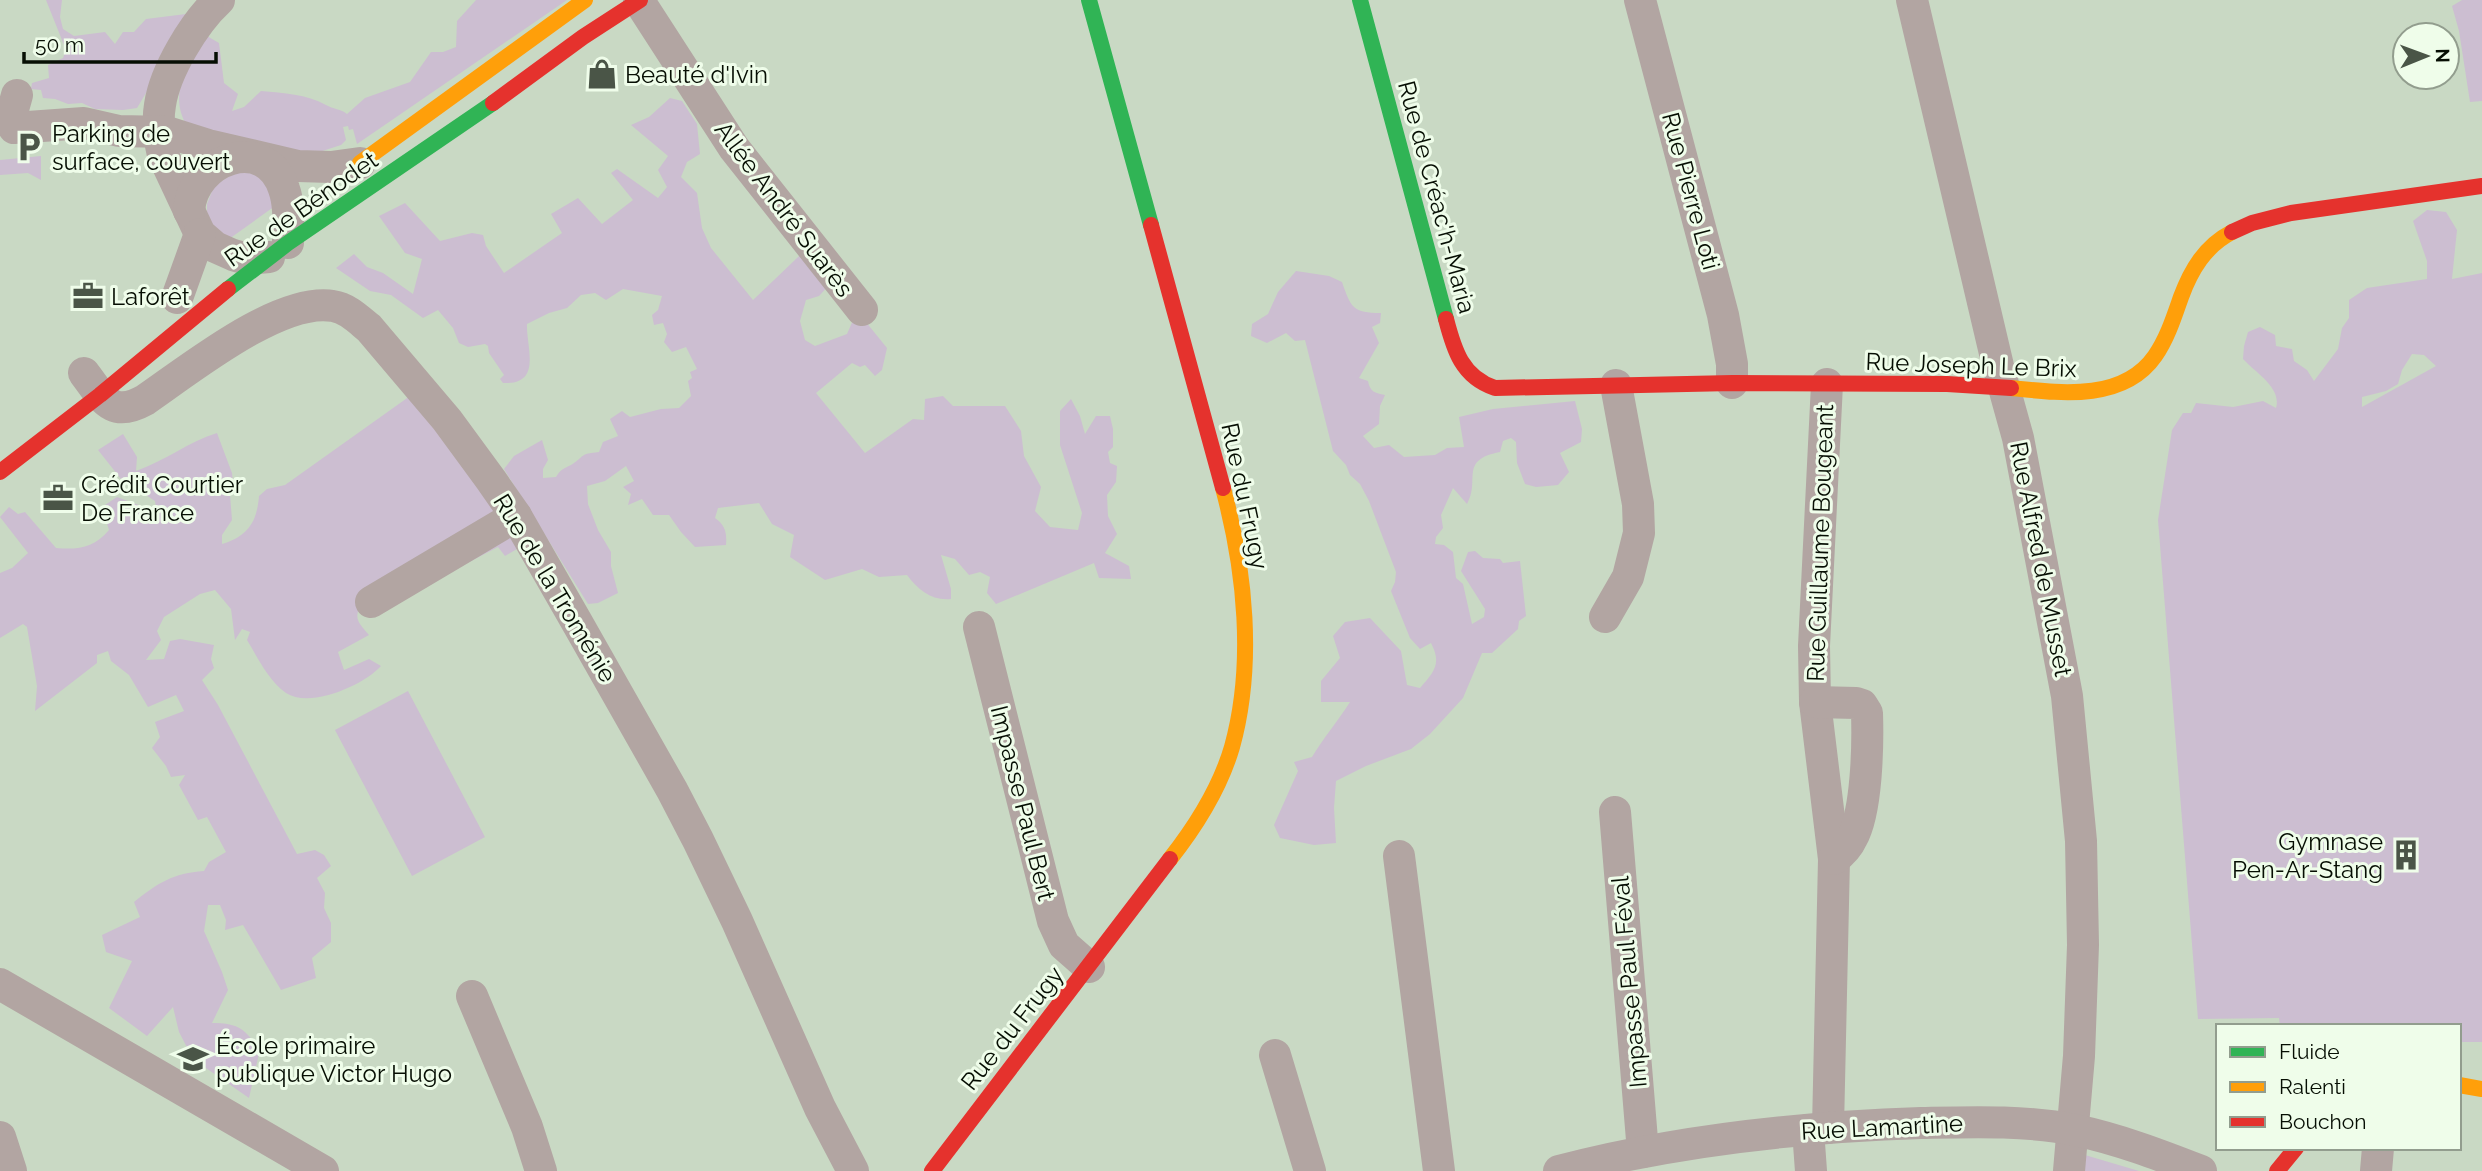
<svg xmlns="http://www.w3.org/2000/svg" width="2482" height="1171" viewBox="0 0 2482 1171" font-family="Raleway,sans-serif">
	<rect width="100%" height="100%" fill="#c9d9c4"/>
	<g fill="#ccbed1" fill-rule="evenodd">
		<polygon points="46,0 62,0 60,17 63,29 74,36 105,32 115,44 123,32 134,32 146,19 194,13 137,108 123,110 95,109 82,103 68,104 55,99 43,98 41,90 31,89 32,83 49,78 48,65 63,58 66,50"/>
		<path d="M476,0H567L357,144L353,129L349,130L348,126L343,127L346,140L341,145L310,155L187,126C167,92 189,66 207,36L219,43L224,83L238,94L232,111L244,107L261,91C284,93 306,94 326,105C333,109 341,109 347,114L365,98L410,82L431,52H443L456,47L457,21Z"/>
		<polygon points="2462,0 2482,0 2482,101 2470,102 2459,31 2452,6"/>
		<path d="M670,98L682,101L697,124L700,154L687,162L681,177L697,193L702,228L711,248L753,300L818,238L829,242L834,254L832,282L819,296L806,300L800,321L805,340L815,346L847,334L857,311L887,348L882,370L875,376L865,365L860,367L852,363L816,393L865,453L913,419L924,420L925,399L943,396L953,406H1005L1021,431L1024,456L1041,487L1035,511L1050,527L1078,530L1082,513L1060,445V411L1071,399L1080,416L1085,434L1096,416H1110L1113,429V447L1108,452L1110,463L1117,466L1116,482L1107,495L1108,516L1117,534L1105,553L1129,566L1131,579L1099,578L1094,563L996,604L987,593L990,577L980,572L969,575L955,559L941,555L951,589V599C932,601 918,590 907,575L879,577L862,569L825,580L790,557L794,535L772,524L759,503L718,508L715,518C725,525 727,532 726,545L695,547L681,532L669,515H653L642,499L628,505L631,494L623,487L634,481L626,466L605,481L587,486L588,504L598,530L611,552V566L618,593L598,603L588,604L504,469L514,456L542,440L548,460L543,469V478L556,477C561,469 563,469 571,465C585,456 579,454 599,452L603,442L618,436L610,419L622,411L630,417L661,409L679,408L691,396L688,381L692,378L690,372L697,369L686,347L672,352L664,342L667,334L663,323L654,325L652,315L658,310L662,296L623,289L606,300L595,293L581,295L567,308L549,313L527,324C526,347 543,385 503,383L500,379L504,375L489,353L488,346L485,344L468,347L459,343L453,328L438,310L423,318L391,295L370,291L336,268L354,254L367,267L383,273L413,294L422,259L405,253L379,216L405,203L440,241L472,233L483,235L486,246L504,273L562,233L551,214L578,198L602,224L633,200L611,173L617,169L658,198L667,187L658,170L668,156L631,125L649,117Z"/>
		<polygon points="41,156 41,180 28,173 0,175 0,160"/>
		<polygon points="239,170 263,177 275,206 229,239 218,234 207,215 207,204 214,186"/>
		<path d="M2427,210L2446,212L2457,230L2452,279L2482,273V1042H2459V1026H2280L2279,1018L2198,1019L2158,520L2172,430L2183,413H2191L2196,403L2233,407L2263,401L2276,408C2282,388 2256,373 2243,359L2244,346L2248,332L2260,327L2275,335L2276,346L2292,349L2294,361L2307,370L2314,381L2338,349L2342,328L2349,318V300L2367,288L2427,279V261L2413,221ZM2412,354L2424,355L2436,366L2362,407V397L2386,391L2398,384L2402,370Z"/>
		<path d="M1296,271L1329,276L1342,282C1351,308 1353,313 1381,313L1380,323L1372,327L1379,343L1359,378L1368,381C1370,392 1375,393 1385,395L1380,406L1379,424L1363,436L1374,448L1389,445L1404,457L1435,455L1447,448L1464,447L1459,417L1493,409L1565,402L1575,401L1582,429L1581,442L1560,453L1569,472L1558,485L1536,487L1525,484L1517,463L1516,442L1511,438L1503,441L1500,452C1458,460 1481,480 1467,504L1453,488L1441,515L1443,528L1436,537L1435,544L1444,545L1453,552L1456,578L1463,584L1472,624L1484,617L1485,609L1461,571L1468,552L1475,551L1483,558L1500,559L1503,563L1520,561L1526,616L1519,621L1518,629L1492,653H1482L1463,698L1430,734L1411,749L1366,766L1336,781L1334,808L1336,843L1314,845L1280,838L1274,825L1298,771L1294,762L1312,757C1324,737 1338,721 1350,702H1321V681L1340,658L1333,636L1345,622L1370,618L1401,651L1407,685L1420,688C1434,672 1442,664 1431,643L1420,649L1410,638L1391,591L1395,582L1396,572L1369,501L1360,484L1350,475L1346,465L1333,451L1305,340L1295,341L1286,333L1267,343L1251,336L1252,324L1268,314L1278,292Z"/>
		<path d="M410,396L501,508L517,549L505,556L498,547L452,571L363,601C353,618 357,621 369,635L338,652L344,670L369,659L381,666C364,685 310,709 286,693C268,680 258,658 247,640L250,632L242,629L235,640L231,609L215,590L200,594L164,617L157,631L161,640L146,660L164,659L170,641L180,639L214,645L211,659L214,668L202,680L218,705L297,854L315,850L324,855L331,866L317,878L325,893L324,908L331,923V942L312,958L316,978L281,990L243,925L225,930L226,920L220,905H208L204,931L222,972L228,990L212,1023C239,1023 244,1029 260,1049L249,1098L193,1059L179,1032L173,1007L147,1036L109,1008L132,961L106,952L102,935L140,917L134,902C158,883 173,873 204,871L209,862L226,852L207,817L198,820L179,785L185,775L171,777L166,766L152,748L160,737L155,722L184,711L176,695L148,707L129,675L111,661L108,651L97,655V663L35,711L37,686L27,627L23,624L0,638V573L12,568L28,553L0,517L9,507L18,514L25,512L56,548C78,550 94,548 109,530L102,507L117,497L152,510L156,507L155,501L121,479L98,450L123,434L137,457L136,471C165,461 188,442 217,433L232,473L233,484L230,495L232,520L222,535V544C248,536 257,522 259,496L267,489L285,485Z"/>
		<polygon points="408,691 485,837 412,876 335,730"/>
		<polygon points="2085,1155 2139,1171 2082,1171"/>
	</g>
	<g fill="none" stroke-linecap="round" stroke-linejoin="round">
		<g stroke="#b2a5a2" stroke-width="32">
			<path d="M219,0C194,23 165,71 160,105C157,122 159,138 163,155L200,234L215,247L233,255L247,259L269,257"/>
			<polyline points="1640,0 1723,315 1732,364 1732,383"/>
			<polyline points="1912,0 1998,366 2018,438 2067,696 2081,841 2083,945 2079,1056 2069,1171"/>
			<polyline points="639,1 734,148 862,310"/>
			<polyline points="17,95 12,113 14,128 84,123 119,131 167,132 208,145 298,166 331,167 360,163"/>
			<path d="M189,211C192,159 266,132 284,189C290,206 288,225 288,243"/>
			<polyline points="177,298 200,234"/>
			<path d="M84,373C103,398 111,419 145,400C189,370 279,297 333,306C347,308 358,319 369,328L447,420L491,480L516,516L579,626L672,790L698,840L737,921L820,1108L853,1171"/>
			<polyline points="1827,384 1814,646 1815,702 1834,859 1828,1128"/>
			<polyline points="371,602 516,516"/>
			<polyline points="1605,617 1628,577 1639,533 1638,504 1616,385"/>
			<polyline points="979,627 1053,921 1064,945 1089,967"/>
			<path d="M1815,702L1856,703L1862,705L1867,713C1868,744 1867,812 1852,838C1848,847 1842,853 1834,859"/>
			<polyline points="1615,812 1643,1152"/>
			<polyline points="1399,856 1439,1171"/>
			<polyline points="0,984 323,1171"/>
			<polyline points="472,996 527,1127 541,1171"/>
			<polyline points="1275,1055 1310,1171"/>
			<polyline points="1808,1130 1811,1171"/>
			<polyline points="0,1137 11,1171"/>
			<path d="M1559,1171C1677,1140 1800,1127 1921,1123C1971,1122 2025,1120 2075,1130C2118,1139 2160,1155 2201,1171"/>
			<polyline points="2376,1171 2378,1148"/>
		</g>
		<g stroke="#30b455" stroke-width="16">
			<polyline points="1089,0 1151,225"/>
			<polyline points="1360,0 1446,319"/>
			<polyline points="228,289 288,243 493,103"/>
		</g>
		<g stroke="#ff9f0a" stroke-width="16">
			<polyline points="360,163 585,0"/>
			<path d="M2011,388C2059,393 2123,402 2155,356C2167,339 2174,317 2181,297C2191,270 2205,246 2232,232"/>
			<path d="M1170,859C1196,826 1220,788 1232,747C1255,664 1245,570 1223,488"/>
			<polyline points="2459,1085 2482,1089"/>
		</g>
		<g stroke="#e5322d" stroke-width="16">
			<polyline points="493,103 583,37 640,0"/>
			<polyline points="1151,225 1223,488"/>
			<polyline points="2232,232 2252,223 2291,213 2482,186"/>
			<path d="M1446,319C1454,350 1462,377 1495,388L1733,383L1947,384L2011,388"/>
			<polyline points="0,472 100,395 228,289"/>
			<polyline points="932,1171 1170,859"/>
			<polyline points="2277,1171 2296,1148"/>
		</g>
	</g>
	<defs>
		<g id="shop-bare" transform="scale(2.415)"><path d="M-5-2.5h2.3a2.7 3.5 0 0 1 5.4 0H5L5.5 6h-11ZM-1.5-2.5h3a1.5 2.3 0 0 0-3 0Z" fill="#4a5547" stroke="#effdea" stroke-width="2.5" paint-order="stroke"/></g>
		<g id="parking-bare" transform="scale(2.415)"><path d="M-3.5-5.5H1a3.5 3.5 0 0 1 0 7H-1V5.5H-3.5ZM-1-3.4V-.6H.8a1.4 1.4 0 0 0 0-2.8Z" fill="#4a5547" stroke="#effdea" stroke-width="2.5" paint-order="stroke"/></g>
		<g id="office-bare" transform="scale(2.415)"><path d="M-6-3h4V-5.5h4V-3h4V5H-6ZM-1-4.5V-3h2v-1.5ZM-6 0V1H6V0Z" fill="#4a5547" stroke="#effdea" stroke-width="2.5" paint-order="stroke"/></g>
		<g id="building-bare" transform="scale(2.415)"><path d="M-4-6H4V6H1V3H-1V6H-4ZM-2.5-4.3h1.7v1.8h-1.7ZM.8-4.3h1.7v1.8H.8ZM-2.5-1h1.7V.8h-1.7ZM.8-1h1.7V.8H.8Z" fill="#4a5547" stroke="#effdea" stroke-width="2.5" paint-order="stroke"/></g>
		<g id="school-bare" transform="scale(2.415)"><path d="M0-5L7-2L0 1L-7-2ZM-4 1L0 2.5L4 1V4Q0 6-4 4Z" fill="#4a5547" stroke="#effdea" stroke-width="2.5" paint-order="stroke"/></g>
	</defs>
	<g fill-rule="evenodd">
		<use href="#shop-bare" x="602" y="74"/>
		<use href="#parking-bare" x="29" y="147"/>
		<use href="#office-bare" x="88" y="296"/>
		<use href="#office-bare" x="58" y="498"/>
		<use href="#building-bare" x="2406" y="855"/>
		<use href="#school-bare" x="193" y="1059"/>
	</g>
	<g text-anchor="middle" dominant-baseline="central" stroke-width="6" stroke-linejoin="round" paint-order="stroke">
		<g font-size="24" fill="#060e03" stroke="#effdea" text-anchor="start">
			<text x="625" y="74">Beauté d'Ivin</text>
			<text x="52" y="133">Parking de<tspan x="52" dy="28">surface, couvert</tspan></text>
			<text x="111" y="296">Laforêt</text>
			<text x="81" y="484">Crédit Courtier<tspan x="81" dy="28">De France</tspan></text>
			<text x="2383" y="841" text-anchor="end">Gymnase<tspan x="2383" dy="28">Pen-Ar-Stang</tspan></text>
			<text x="216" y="1045">École primaire<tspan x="216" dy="28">publique Victor Hugo</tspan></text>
		</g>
		<g font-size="24" fill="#060e03" stroke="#effdea">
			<text transform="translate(1691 191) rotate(75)">Rue Pierre Loti</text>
			<text transform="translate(1437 197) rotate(75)">Rue de Créac'h-Maria</text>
			<text transform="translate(301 209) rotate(-35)">Rue de Bénodet</text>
			<text transform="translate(784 209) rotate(53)">Allée André Suarès</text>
			<text transform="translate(1971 365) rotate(2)">Rue Joseph Le Brix</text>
			<text transform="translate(1245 496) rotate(78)">Rue du Frugy</text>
			<text transform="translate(1820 543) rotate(-88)">Rue Guillaume Bougeant</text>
			<text transform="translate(2041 559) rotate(79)">Rue Alfred de Musset</text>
			<text transform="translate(555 588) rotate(59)">Rue de la Troménie</text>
			<text transform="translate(1023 803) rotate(76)">Impasse Paul Bert</text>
			<text transform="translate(1629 982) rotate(-95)">Impasse Paul Féval</text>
			<text transform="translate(1012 1028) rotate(-52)">Rue du Frugy</text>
			<text transform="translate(1882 1127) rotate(-3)">Rue Lamartine</text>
		</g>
	</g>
	<rect x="2216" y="1024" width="245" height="126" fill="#effdea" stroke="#929d8e" stroke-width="2"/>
	<rect x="2230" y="1047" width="35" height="10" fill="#30b455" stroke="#929d8e" stroke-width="2"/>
	<text x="2279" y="1059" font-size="21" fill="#060e03">Fluide</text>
	<rect x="2230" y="1082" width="35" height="10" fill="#ff9f0a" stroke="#929d8e" stroke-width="2"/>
	<text x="2279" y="1094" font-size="21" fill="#060e03">Ralenti</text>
	<rect x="2230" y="1117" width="35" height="10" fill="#e5322d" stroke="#929d8e" stroke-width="2"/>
	<text x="2279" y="1129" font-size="21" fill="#060e03">Bouchon</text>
	<g transform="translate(2426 56) rotate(89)"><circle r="33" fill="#effdea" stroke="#929d8e" stroke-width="2"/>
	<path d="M0-5L12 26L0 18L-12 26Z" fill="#4a5547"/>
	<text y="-10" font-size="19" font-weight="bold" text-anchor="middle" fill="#060e03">N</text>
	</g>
	<path d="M24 52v10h192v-10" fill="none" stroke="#060e03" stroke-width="3.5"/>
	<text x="35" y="52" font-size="21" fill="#060e03" stroke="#effdea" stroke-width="5" paint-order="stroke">50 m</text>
</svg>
